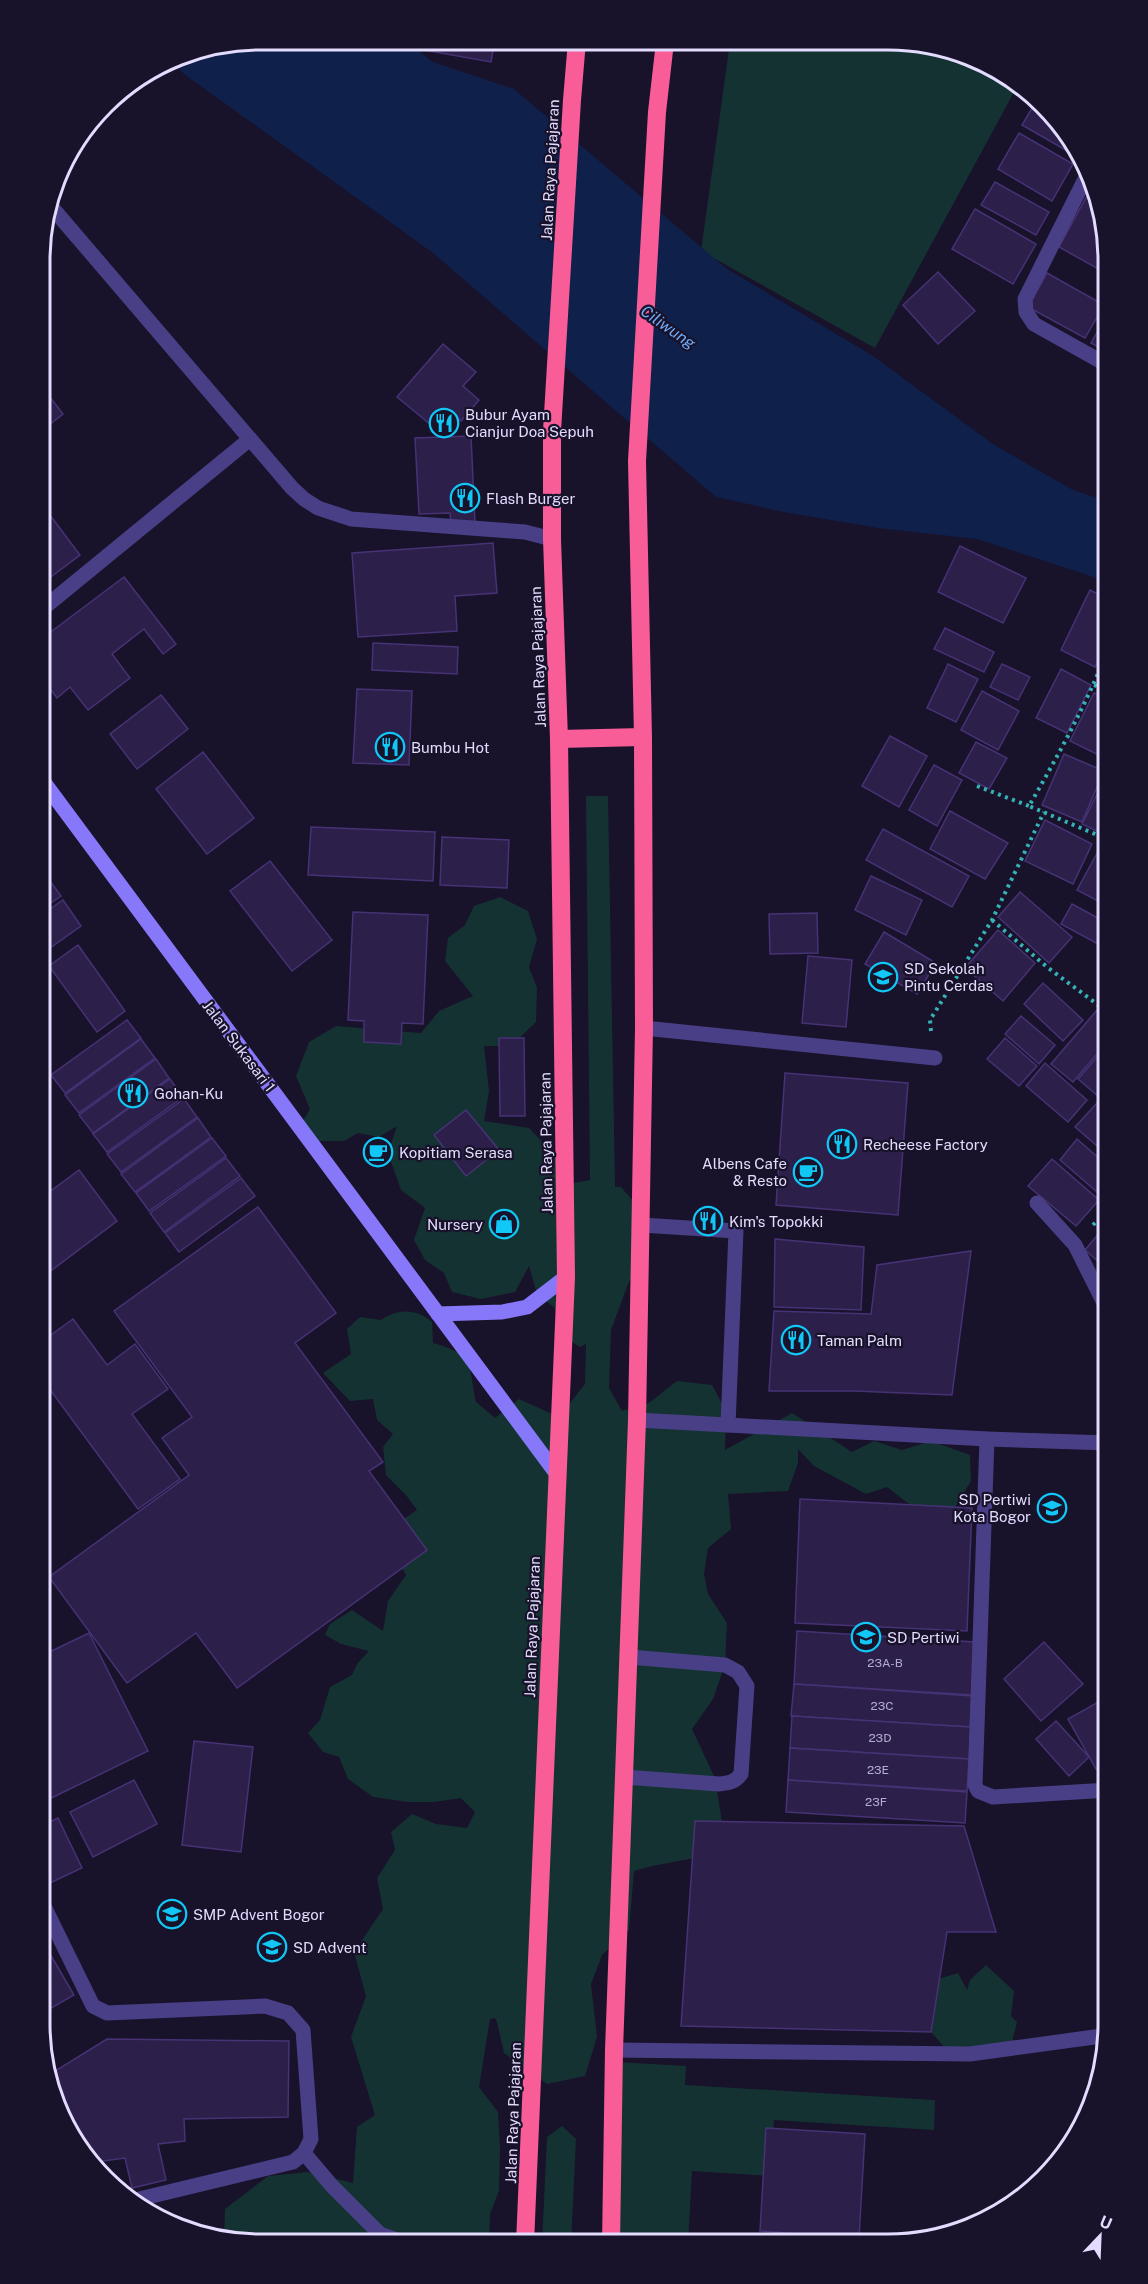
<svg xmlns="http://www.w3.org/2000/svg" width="1148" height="2284" viewBox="0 0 1148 2284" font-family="'Public Sans',sans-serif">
	<rect width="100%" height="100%" fill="#18122a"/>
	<g fill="#153233">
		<polygon points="730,42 931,43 986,62 1019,83 875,348 701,251"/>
		<path d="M586,796H608L615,1187H621L647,1217L649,1250L628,1284L611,1330L609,1388L622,1411L649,1403L677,1381L712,1385L726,1411L725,1450L792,1413L852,1452L874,1441L902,1450L931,1441L970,1455L971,1481L952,1512L926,1517L887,1487L866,1494L814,1466L798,1449V1463L788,1491L728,1494L731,1529L708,1548L704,1574L708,1594L727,1623L725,1665L713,1699L692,1729L715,1778L722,1822L710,1855L652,1866L634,1871L629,1930L602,1955L591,1984L597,2037L585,2076L547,2084L504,2053L497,2022L495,2018L490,2019L479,2087L498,2112L500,2148L499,2191L490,2214L489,2244L230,2243L224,2241L225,2209L268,2176L308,2172L353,2183L357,2127L375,2115L351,2037L366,1996L354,1952L383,1909L377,1878L395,1850L391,1832L412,1814L436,1824L467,1828L475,1812L461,1798L434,1802H408L373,1797L348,1779L339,1757L323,1752L308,1733L320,1720L330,1687L352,1675L357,1664L369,1651L341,1644L325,1635L330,1624L352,1610L383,1631L388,1601L406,1575L392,1551L393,1526L417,1510L406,1495L386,1475L383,1447L393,1434L377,1420L373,1399L350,1401L323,1373L351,1354L347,1329L360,1317L381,1320C398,1308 417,1309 432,1322L433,1343C476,1355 468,1364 476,1402L495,1418L519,1399L559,1417L585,1384L586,1344L580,1347L558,1333L555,1308L537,1294L529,1266L515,1292L481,1299L452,1292L444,1273L425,1260L414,1240L425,1208L401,1190L388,1153L397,1126L379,1137L358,1133L344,1141H312L300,1126L310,1109L296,1076L309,1042L336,1026L361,1028L382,1039L393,1031L421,1033L439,1011L473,996L445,961L448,938L465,925L474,906L500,897L528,911L537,939L529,967L537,988L536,1022L511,1046H484L489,1091L484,1121L529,1128L563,1163L564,1185L590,1180Z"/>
		<polygon points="986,1965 1014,1991 1011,2016 1017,2022 1010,2050 950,2053 930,2031 934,2020 932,2007 935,1980 958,1973 967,1990 970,1980"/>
		<polygon points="617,2062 686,2066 685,2085 935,2100 934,2130 774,2120 771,2176 692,2171 688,2244 607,2244"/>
		<polygon points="562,2126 576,2139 571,2244 542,2244 547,2137"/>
	</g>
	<polygon fill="#0f204b" points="259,39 405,40 433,62 514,89 727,269 873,356 993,444 1073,490 1109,502 1109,582 977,539 878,528 778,511 717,497 710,492 433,253 184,74 168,60 175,56"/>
	<g fill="#2c1f4a" stroke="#463275" stroke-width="1.5">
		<polygon points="409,40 495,40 491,62 424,50"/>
		<polygon points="1038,98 1072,137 1081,159 1022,125"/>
		<polygon points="1019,133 1073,164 1052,201 998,169"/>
		<polygon points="995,182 1049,212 1036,235 981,205"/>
		<polygon points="1088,194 1099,200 1109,259 1109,275 1059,247"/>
		<polygon points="975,209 1036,244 1013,284 952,249"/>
		<polygon points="938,272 975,311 938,344 903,305"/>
		<polygon points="1047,273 1104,305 1085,338 1028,307"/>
		<polygon points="1109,311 1109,353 1091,343"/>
		<polygon points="443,344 476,372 463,386 479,400 461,421 445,408 431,425 397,397"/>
		<polygon points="43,388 63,414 41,431 41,390"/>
		<polygon points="471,436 475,523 451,524 450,513 419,514 415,438"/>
		<polygon points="41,503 80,555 40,585"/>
		<polygon points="493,543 497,593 455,596 457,631 358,637 352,553"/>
		<polygon points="960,546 1026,578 1003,623 938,592"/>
		<polygon points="124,577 176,644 163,654 144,629 112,654 130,678 88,710 70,687 57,698 40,676 40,640"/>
		<polygon points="1090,590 1109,600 1109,639 1095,667 1061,650"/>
		<polygon points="945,628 994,652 984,672 934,649"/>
		<polygon points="373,643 458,647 457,674 372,670"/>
		<polygon points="1109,660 1109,687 1098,682"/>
		<polygon points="948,664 978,679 956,722 927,708"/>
		<polygon points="1002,664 1030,677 1018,700 990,687"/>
		<polygon points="1061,669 1091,685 1067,733 1036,718"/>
		<polygon points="357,689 412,691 409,765 353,763"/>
		<polygon points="982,691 1019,711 998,750 961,730"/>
		<polygon points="1094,693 1109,700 1109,760 1070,741"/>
		<polygon points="161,695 188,729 137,769 110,734"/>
		<polygon points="890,736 927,756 899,807 862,786"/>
		<polygon points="976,742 1007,758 989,789 959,773"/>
		<polygon points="203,752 254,818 207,854 156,789"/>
		<polygon points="1064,754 1104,771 1082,822 1042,805"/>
		<polygon points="934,765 962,780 937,826 909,810"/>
		<polygon points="1109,770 1109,837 1082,824"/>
		<polygon points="950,811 1008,843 985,879 930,849"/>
		<polygon points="1045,820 1092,844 1073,884 1025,861"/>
		<polygon points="311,827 435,832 433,881 308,875"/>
		<polygon points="883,829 969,876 952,907 866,860"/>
		<polygon points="442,837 509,840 507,888 440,885"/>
		<polygon points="1101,846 1109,850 1109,907 1077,890"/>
		<polygon points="270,861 332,940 292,971 230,891"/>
		<polygon points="40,867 61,896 40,910"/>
		<polygon points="871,876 922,900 906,935 855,910"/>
		<polygon points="1020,892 1072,937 1049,963 998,917"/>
		<polygon points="63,900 81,926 40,955 40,916"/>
		<polygon points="1072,904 1109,924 1109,950 1061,924"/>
		<polygon points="353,912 428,915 423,1024 402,1023 401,1044 364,1042 364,1021 348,1020"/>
		<polygon points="817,913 818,953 770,954 769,914"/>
		<polygon points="998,930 1035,963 1003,1001 965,968"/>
		<polygon points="884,932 936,963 917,994 865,964"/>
		<polygon points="78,945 125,1011 97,1032 49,966"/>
		<polygon points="808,956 852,960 846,1027 802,1023"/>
		<polygon points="1043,983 1083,1020 1063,1041 1024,1004"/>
		<polygon points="1097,1010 1109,1020 1109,1040 1073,1082 1051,1064"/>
		<polygon points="1021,1016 1055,1045 1039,1064 1005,1034"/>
		<polygon points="127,1020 141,1038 65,1093 51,1075"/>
		<polygon points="499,1038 524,1038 525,1116 500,1116"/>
		<polygon points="1005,1038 1037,1066 1019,1086 987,1059"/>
		<polygon points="141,1039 155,1058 79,1113 65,1095"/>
		<polygon points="1103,1050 1109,1054 1109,1086 1099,1097 1078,1079"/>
		<polygon points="156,1059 169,1078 93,1133 79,1115"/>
		<polygon points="1045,1063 1087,1100 1068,1122 1026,1086"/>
		<polygon points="785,1073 908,1083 898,1215 776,1205"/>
		<polygon points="170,1079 183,1097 107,1152 93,1134"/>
		<polygon points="184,1099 197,1117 121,1172 107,1154"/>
		<polygon points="1097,1103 1109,1113 1109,1156 1075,1127"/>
		<polygon points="466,1110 499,1150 466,1176 434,1135"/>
		<polygon points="198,1118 211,1137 135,1192 121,1174"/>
		<polygon points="212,1138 226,1156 149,1211 136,1193"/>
		<polygon points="1077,1139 1109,1167 1109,1193 1104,1198 1060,1160"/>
		<polygon points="226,1158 240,1176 164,1232 150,1213"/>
		<polygon points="1052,1159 1099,1200 1076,1226 1028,1186"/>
		<polygon points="79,1170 117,1221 40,1279 40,1199"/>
		<polygon points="241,1178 255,1196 179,1252 165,1233"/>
		<polygon points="258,1207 336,1313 295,1343 383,1462 369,1471 427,1550 237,1688 196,1633 127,1683 49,1577 189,1475 162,1438 192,1417 114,1311"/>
		<polygon points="1106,1225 1109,1227 1109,1271 1085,1250"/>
		<polygon points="775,1239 864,1247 861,1310 774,1307"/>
		<polygon points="971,1251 952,1395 854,1391 769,1391 774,1311 871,1314 877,1265"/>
		<polygon points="73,1319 107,1365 135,1344 168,1389 132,1414 180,1479 138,1509 40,1376 40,1343"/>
		<polygon points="800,1499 972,1508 967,1631 795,1623"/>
		<polygon points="797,1631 975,1642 973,1695 794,1684"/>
		<polygon points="89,1633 148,1751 39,1804 39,1657"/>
		<polygon points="1044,1642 1083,1684 1041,1721 1004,1679"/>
		<polygon points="794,1684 973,1696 970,1727 791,1716"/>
		<polygon points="1109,1696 1109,1763 1096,1769 1068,1719"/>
		<polygon points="792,1716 971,1727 969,1759 790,1748"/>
		<polygon points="1056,1721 1089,1757 1069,1776 1036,1739"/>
		<polygon points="194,1741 253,1747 241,1852 182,1845"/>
		<polygon points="790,1748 969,1759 967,1791 788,1780"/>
		<polygon points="134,1780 157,1824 93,1857 70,1812"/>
		<polygon points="788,1780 967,1792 965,1823 786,1812"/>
		<polygon points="58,1818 82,1868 50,1883 39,1861 39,1827"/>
		<polygon points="695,1821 964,1826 996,1932 947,1932 931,2032 681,2026"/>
		<polygon points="39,1935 74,1995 39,2015"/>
		<polygon points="107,2039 289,2041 288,2117 184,2119 185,2141 158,2144 166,2180 132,2188 125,2158 96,2162 87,2145 78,2150 76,2147 51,2095 47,2076"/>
		<polygon points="766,2128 865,2134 859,2238 760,2231"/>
	</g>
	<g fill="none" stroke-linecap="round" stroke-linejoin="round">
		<g stroke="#36b2b7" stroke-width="4" stroke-dasharray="3 4.5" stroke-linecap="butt">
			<polyline points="1094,685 1109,691"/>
			<polyline points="977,786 1029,806"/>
			<path d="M1109,840L1029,806C1059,754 1087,703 1109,647"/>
			<polyline points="992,920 1047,967 1109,1013"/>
			<polyline points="931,1031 930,1020 992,920 1044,812"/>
			<polyline points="1093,1225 1109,1208"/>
		</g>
		<g stroke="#493f86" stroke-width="15">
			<polyline points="644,1028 935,1058"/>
			<polyline points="1037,1203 1075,1245 1109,1313"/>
			<polyline points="641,1225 736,1231 728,1425"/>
			<path d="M624,1777L719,1784C729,1783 735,1782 741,1774L747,1686L738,1672L725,1665L629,1657"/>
			<polyline points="39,1896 93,2006 107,2013 265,2006 288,2013 303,2030 311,2139 304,2153 293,2162 131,2201"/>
			<polyline points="304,2153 332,2186 380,2234 409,2244"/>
		</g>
		<g stroke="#493f86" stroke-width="15">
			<polyline points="1089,171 1025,299 1026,312 1034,324 1109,366"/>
			<polyline points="49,204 292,488 304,499 318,508 351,519 525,532 552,539"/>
			<polyline points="40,611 250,439"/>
			<polyline points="637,1420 987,1439 1109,1443"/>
			<polyline points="987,1439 975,1785 978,1791 993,1797 1109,1790"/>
			<polyline points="614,2050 970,2054 1109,2035"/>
		</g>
		<g stroke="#8777f9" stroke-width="15">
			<polyline points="40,777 556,1473"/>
			<polyline points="438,1314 502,1312 527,1307 566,1277"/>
		</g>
		<g stroke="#f85d98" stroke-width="18">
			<polyline points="559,739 643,737"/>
			<polyline points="525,2244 566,1277 559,739 552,539 552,431 572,100 577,41"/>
			<polyline points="611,2244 614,2050 637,1420 644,1028 643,737 637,461 657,112 665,42"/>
		</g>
	</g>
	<defs>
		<g id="restaurant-ring" transform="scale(1.5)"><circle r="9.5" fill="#18122a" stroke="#11c7f5" stroke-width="1.5"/><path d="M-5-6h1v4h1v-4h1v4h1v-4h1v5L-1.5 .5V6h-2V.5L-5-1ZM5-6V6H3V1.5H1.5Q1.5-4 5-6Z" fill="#11c7f5"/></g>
		<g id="school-ring" transform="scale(1.5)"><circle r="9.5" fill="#18122a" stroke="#11c7f5" stroke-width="1.5"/><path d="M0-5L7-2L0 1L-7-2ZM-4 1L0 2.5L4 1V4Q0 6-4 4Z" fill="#11c7f5"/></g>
		<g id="cafe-ring" transform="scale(1.5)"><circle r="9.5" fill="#18122a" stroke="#11c7f5" stroke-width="1.5"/><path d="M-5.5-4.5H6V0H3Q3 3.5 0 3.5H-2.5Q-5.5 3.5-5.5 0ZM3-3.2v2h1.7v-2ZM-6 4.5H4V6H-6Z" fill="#11c7f5"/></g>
		<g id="shop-ring" transform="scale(1.5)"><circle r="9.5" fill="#18122a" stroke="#11c7f5" stroke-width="1.5"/><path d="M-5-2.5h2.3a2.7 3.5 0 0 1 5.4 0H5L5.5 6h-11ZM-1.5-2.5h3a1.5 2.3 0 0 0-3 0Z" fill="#11c7f5"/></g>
	</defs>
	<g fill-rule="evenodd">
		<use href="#restaurant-ring" x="444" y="423"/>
		<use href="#restaurant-ring" x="465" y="498"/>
		<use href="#restaurant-ring" x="390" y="747"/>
		<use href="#school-ring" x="883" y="977"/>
		<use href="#restaurant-ring" x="133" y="1093"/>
		<use href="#restaurant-ring" x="842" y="1144"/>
		<use href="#cafe-ring" x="378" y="1152"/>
		<use href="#cafe-ring" x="808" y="1172"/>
		<use href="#restaurant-ring" x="708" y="1221"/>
		<use href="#shop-ring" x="504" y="1224"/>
		<use href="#restaurant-ring" x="796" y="1340"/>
		<use href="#school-ring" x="1052" y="1508"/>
		<use href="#school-ring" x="866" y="1637"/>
		<use href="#school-ring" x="172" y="1914"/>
		<use href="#school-ring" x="272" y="1947"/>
	</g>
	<g text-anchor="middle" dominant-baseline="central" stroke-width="4.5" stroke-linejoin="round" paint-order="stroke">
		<g font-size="12" fill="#b5add1">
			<text x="885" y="1663">23A-B</text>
			<text x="882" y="1706">23C</text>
			<text x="880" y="1738">23D</text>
			<text x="878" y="1770">23E</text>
			<text x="876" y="1802">23F</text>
		</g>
		<g font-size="15" fill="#e3dcfe" stroke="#18122a">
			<text transform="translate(550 170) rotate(-87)">Jalan Raya Pajajaran</text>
			<text transform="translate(538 657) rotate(-92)">Jalan Raya Pajajaran</text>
			<text transform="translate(239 1046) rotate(53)">Jalan Sukasari 1</text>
			<text transform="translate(546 1143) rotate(-91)">Jalan Raya Pajajaran</text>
			<text transform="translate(532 1627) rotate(-88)">Jalan Raya Pajajaran</text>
			<text transform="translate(513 2113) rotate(-88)">Jalan Raya Pajajaran</text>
		</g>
		<g font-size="15" fill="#e3dcfe" stroke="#18122a" text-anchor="start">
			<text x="465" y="414">Bubur Ayam<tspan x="465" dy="17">Cianjur Doa Sepuh</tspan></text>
			<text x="486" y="498">Flash Burger</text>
			<text x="411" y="747">Bumbu Hot</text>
			<text x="904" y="968">SD Sekolah<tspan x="904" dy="17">Pintu Cerdas</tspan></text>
			<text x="154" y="1093">Gohan-Ku</text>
			<text x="863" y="1144">Recheese Factory</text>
			<text x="399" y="1152">Kopitiam Serasa</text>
			<text x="787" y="1163" text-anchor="end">Albens Cafe<tspan x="787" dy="17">&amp; Resto</tspan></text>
			<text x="729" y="1221">Kim's Topokki</text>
			<text x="483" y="1224" text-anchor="end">Nursery</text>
			<text x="817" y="1340">Taman Palm</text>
			<text x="1031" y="1499" text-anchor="end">SD Pertiwi<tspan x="1031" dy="17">Kota Bogor</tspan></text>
			<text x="887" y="1637">SD Pertiwi</text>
			<text x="193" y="1914">SMP Advent Bogor</text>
			<text x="293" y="1947">SD Advent</text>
		</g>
		<g font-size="16" font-style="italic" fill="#6fabf9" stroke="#18122a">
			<text transform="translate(668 327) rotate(35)">Ciliwung</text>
		</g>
	</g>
	<path d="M0 0H1148V2284H0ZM260 50H888A210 210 0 0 1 1098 260V2024A210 210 0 0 1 888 2234H260A210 210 0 0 1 50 2024V260A210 210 0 0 1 260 50Z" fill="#18122a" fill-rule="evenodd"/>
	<path fill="none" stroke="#e3dcfe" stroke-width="3" d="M260 50H888A210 210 0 0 1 1098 260V2024A210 210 0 0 1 888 2234H260A210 210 0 0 1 50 2024V260A210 210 0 0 1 260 50Z"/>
	<g transform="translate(1100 2236) rotate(23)" stroke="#18122a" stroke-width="4.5" paint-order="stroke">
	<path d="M0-4.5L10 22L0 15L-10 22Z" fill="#e3dcfe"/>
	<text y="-9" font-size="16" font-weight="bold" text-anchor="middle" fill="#e3dcfe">U</text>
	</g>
</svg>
